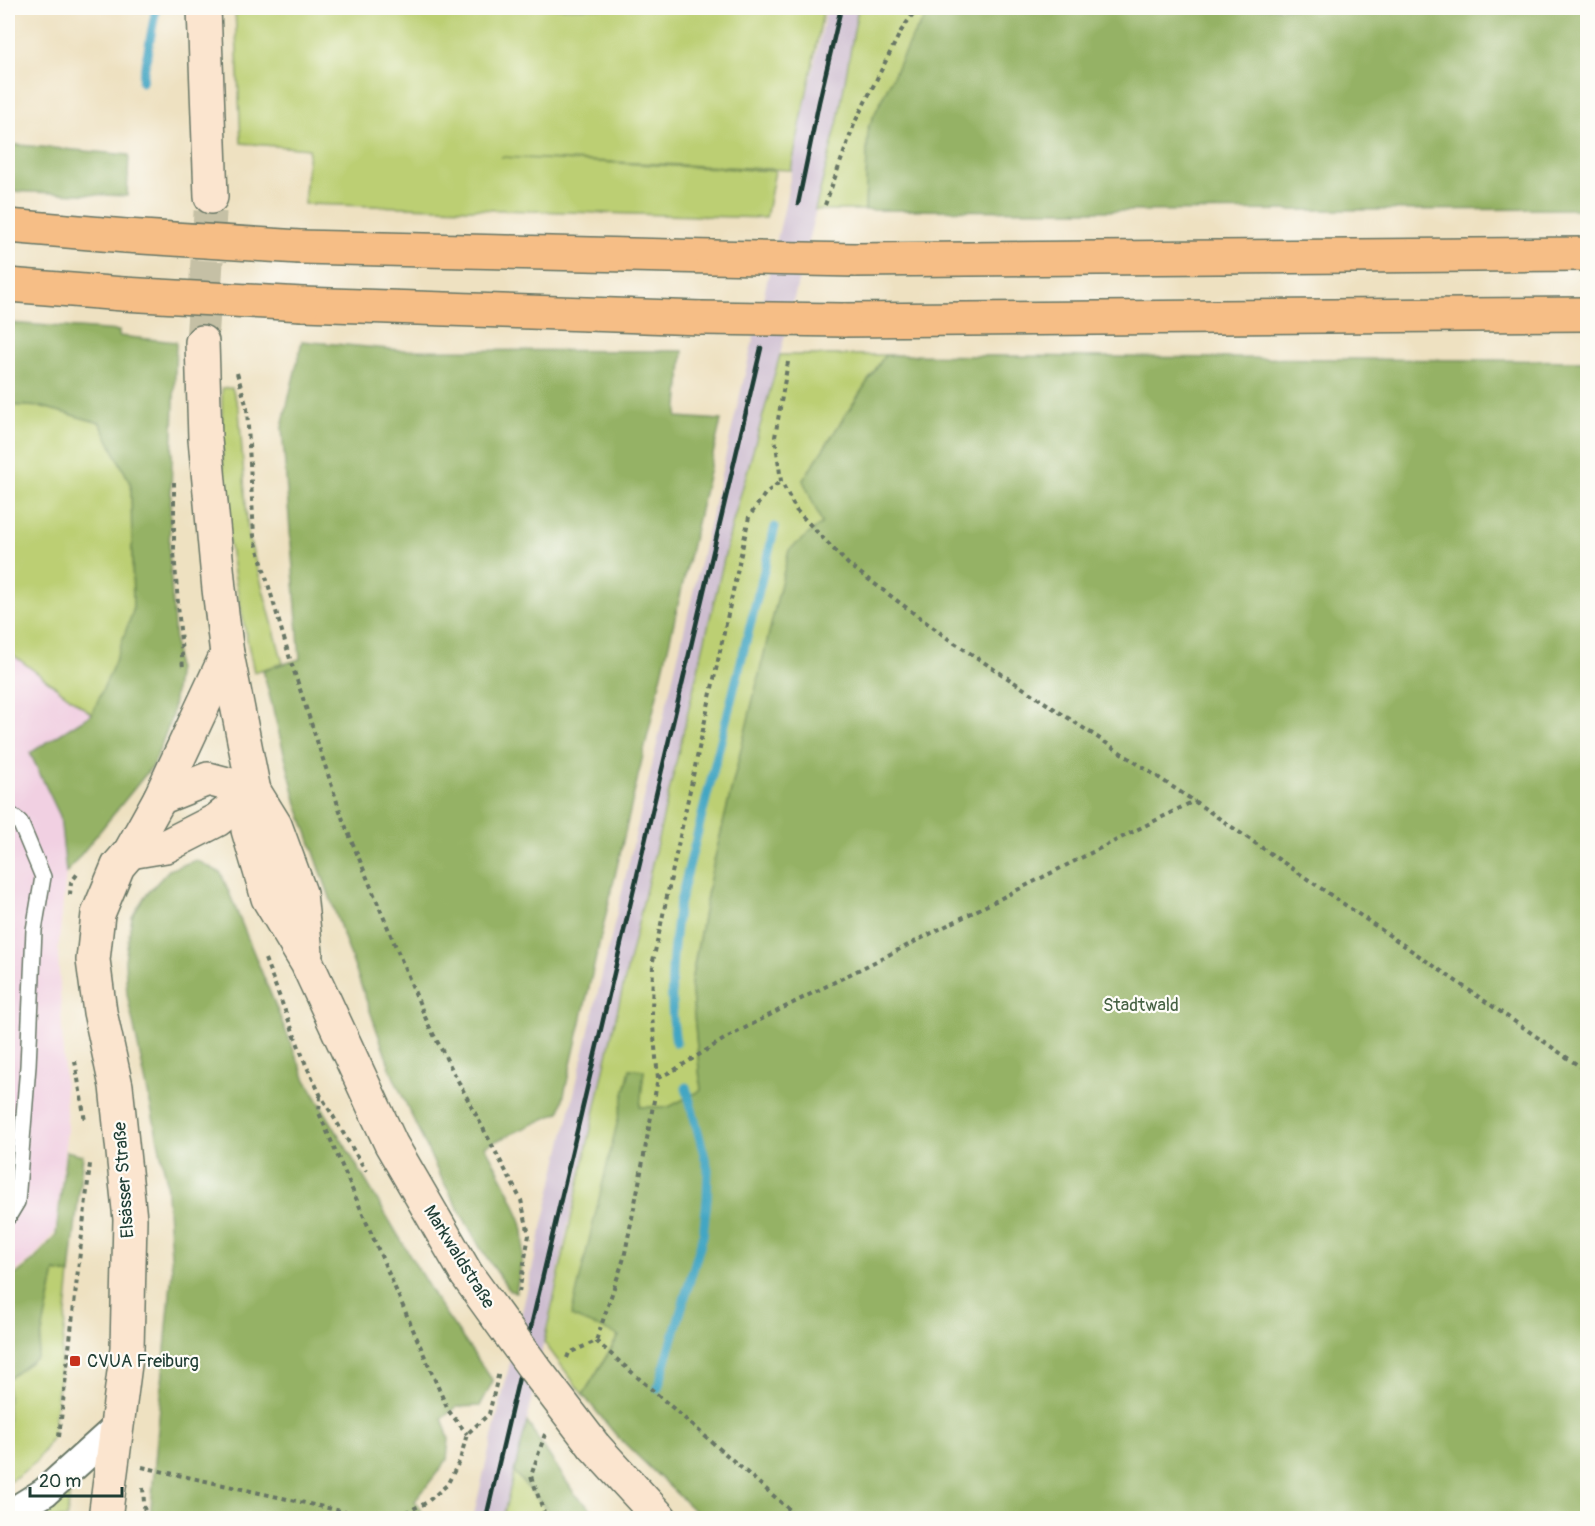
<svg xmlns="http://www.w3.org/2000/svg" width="1595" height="1526" viewBox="0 0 1595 1526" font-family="Pangolin,sans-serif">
	<rect width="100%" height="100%" fill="#fdfcf7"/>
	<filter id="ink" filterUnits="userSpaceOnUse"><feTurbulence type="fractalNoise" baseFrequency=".0167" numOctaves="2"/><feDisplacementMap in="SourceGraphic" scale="12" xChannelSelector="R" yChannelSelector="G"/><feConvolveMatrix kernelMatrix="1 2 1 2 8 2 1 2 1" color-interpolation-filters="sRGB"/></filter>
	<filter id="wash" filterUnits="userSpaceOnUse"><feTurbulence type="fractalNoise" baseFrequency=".008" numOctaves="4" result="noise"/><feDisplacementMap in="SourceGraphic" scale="24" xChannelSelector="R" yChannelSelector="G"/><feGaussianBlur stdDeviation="1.35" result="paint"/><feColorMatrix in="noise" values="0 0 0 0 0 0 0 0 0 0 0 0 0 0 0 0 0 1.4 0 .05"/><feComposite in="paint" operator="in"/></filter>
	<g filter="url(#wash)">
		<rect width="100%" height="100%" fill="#eee1c1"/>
		<polygon fill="#f1d0e2" points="8,651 92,714 30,753 60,816 66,873 58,951 67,1130 55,1232 33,1258 8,1278"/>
		<polygon fill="#cebed0" points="827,8 858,8 838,120 780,355 732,525 643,899 566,1234 527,1422 503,1518 473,1518 784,210 800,126"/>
		<g fill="#bccf73" stroke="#6e8654" stroke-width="1.5">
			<polygon points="235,8 824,8 791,170 501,157 775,171 766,218 304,204 309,149 241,143"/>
			<polygon points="858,8 932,8 911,39 868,128 865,210 815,210 838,120"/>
			<polygon points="780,355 885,355 803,480 822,523 789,551 711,874 691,982 701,1091 669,1107 639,1107 644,1071 630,1069 619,1335 583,1395 544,1342 610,1042 732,525"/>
			<path d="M222,388H232L239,409L248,534L283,663L254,672C244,626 235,581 228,535C222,487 222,437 222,388Z"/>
			<polygon points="8,405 43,407 100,423 131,485 133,611 114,664 92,714 8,651"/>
			<polygon points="55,1271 70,1274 53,1437 36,1462 16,1477 8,1481 8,1379 37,1357"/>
			<polygon points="514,1472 555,1518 503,1518"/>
			<polygon points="68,1490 70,1491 67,1518 25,1518 51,1506"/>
		</g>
		<g fill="#95b265" stroke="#5a784c" stroke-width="1.5">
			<polygon points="932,8 1587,8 1587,209 1093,211 865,210 868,128 911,39"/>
			<polygon points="8,144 129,155 127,196 8,191"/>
			<polygon points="8,323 119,331 119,336 176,342 169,551 177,674 172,716 154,764 66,873 60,816 30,753 92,714 114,664 133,611 131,485 100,423 43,407 8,405"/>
			<path d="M302,341L400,350L683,351L677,417L721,420L560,1112L485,1146C499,1173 517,1201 523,1231C526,1251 519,1273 516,1292L510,1291L481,1249L438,1172L393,1076L297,804L263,670L300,659L282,427Z"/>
			<polygon points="885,355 1587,361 1587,1518 702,1518 616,1435 583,1395 619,1336 571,1316 630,1069 644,1070 640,1107 669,1107 701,1090 691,982 711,874 789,550 822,523 803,480"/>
			<polygon points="196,860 221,873 306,1080 440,1306 493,1381 480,1406 457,1407 442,1418 449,1439 447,1460 415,1501 425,1518 150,1518 172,1271 166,1178 127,994 125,960 132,917 145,896 169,870"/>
			<polygon points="66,1151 83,1155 70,1274 55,1271 37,1357 8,1379 8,1281 34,1260 56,1235"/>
			<polygon points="527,1422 574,1493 600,1518 555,1518 514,1472"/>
		</g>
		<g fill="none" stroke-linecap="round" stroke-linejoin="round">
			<g stroke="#43a6c3" stroke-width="9">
				<polyline points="142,82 156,8"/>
				<path d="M676,1043C668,995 672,958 678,910L775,527"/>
				<polyline points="658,1388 703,1236 707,1199 708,1169 686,1087"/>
			</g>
		</g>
	</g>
	<g filter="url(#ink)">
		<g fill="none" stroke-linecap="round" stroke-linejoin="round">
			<polyline stroke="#c5c0a5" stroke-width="33" stroke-dasharray="33 16" stroke-linecap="butt" points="202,342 211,197"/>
			<g stroke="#677665" stroke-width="18">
				<polyline id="service" points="8,813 20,822 43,877 34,930 28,1066 17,1202 8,1217"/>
			</g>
			<g stroke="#677665" stroke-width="32">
				<polyline id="minor" points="8,1515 45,1492 116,1428"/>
			</g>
			<g stroke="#677665" stroke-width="36">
				<g id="secondary">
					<polyline points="204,8 211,197"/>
					<polyline points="202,342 205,439 219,589 227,654 254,791 248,830 268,898 307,963 391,1144 467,1275"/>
					<polyline points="254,791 275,825 300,893 306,953"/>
					<polyline points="160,798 208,779 254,791"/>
					<polyline points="130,852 166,846 217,820 254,791"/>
					<polyline points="594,1446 660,1518"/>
					<polyline points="105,1518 127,1349 130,1219 116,1086 100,1012 93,960 98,914 118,866 130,852 160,798 227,654"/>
				</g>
			</g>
			<g stroke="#677665" stroke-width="36">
				<g id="motorway">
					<polyline points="8,226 126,236"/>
					<polyline points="300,247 712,257"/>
					<polyline points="855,260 1588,254"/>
					<polyline points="8,285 123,294"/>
					<polyline points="303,304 701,318"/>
					<polyline points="843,320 1588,314"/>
				</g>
			</g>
			<g stroke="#677665" stroke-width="4" stroke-dasharray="4.5 4.5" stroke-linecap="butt">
				<polyline points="825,205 855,122 901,31 917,8"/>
				<polyline points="788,362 775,437 781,481 796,510 848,564 947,638 1194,801 1588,1072"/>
				<polyline points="237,373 247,408 254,536 290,659 343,820 428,1024 521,1200 529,1235 519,1292"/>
				<polyline points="174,482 174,552 183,669"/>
				<polyline points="70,895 71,882 79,872"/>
				<polyline points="265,959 306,1065 321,1096 366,1171"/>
				<polyline points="75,1061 85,1121"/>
				<polyline points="658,1078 676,1069 726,1038 785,1007 1194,801"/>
				<polyline points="320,1096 319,1113 448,1410 467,1434"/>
				<polyline points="596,1341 799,1518"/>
				<polyline points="567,1358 569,1353 596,1341 624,1258 639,1183 658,1078 652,1016 653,961 749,517 765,494 781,481"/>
				<polyline points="545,1434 531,1476 546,1518"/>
				<polyline points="59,1437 90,1164"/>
				<polyline points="142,1467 373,1518 393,1518 426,1503 447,1485 460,1460 467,1434 489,1414 499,1372"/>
				<polyline points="143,1488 145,1518"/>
			</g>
			<use href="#service" stroke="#fff" stroke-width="15"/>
			<use href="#minor" stroke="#fff" stroke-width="28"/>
			<use href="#secondary" stroke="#fbe5cf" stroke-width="33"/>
			<use href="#motorway" stroke="#f6be86" stroke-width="33"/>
			<g stroke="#1f3d34" stroke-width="4.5">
				<polyline points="798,204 819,102 841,8"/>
				<polyline points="486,1518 761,348"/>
			</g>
			<g stroke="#677665" stroke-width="36" stroke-linecap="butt">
				<polyline id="secondary-bridge" points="467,1275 532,1365 594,1446"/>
			</g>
			<g stroke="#677665" stroke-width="36" stroke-linecap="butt">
				<g id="motorway-bridge">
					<polyline points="126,236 300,247"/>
					<polyline points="712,257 855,260"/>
					<polyline points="123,294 303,304"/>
					<polyline points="701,318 843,320"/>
				</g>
			</g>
			<use href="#secondary-bridge" stroke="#fbe5cf" stroke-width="33"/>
			<use href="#motorway-bridge" stroke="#f6be86" stroke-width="33"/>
		</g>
	</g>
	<rect fill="#c8321e" stroke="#fdfcf7" stroke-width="2" x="69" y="1355" width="12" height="12" rx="3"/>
	<g text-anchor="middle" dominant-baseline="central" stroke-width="4.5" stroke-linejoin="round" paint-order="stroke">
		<g font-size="18" fill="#466244" stroke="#fdfcf7">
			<text x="1141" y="1005">Stadtwald</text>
		</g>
		<g font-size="18" fill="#1f3d34" stroke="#fdfcf7">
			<text transform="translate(124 1180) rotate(-94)">Elsässer Straße</text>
			<text transform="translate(459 1257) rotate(58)">Markwaldstraße</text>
		</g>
		<g font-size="18" fill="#1f3d34" stroke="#fdfcf7" text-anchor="start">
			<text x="87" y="1361">CVUA Freiburg</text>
		</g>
	</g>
	<rect width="1595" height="1526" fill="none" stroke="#fdfcf7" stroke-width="30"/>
	<path d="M30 1487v9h92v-9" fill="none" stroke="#1f3d34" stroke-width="3"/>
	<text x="39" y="1487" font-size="18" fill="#1f3d34" stroke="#fdfcf7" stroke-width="4.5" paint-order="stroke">20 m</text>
</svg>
